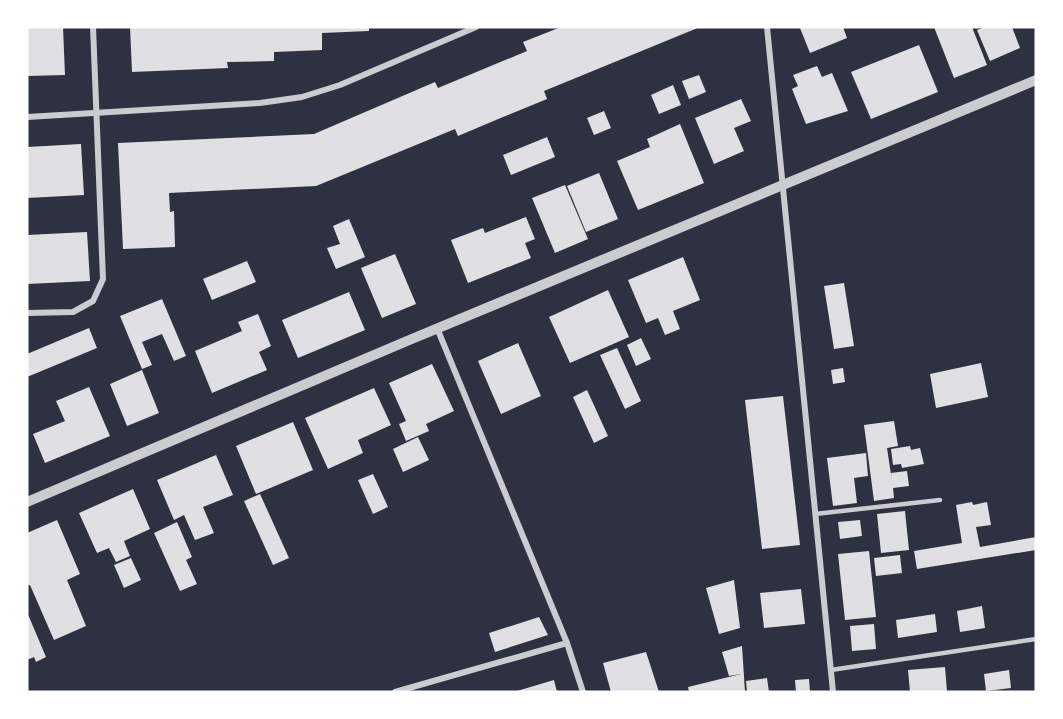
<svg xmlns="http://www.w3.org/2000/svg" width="1063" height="719" viewBox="0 0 1063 719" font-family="'Sofia Sans Condensed',sans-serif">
	<rect width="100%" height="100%" fill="#2d3142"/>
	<g fill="#e0e0e3">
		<polygon points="27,27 63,27 65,75 27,76"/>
		<polygon points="130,27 369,27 369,31 322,33 322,50 274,52 274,61 227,62 228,68 132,72"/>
		<polygon points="561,27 700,27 544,91 547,99 503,117 458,136 455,129 316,186 169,193 170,212 174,211 175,247 123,249 118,143 314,134 435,82 438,88 527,51 523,42"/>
		<polygon points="803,27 843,27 847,38 810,53 800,28"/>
		<polygon points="934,27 972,27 987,65 954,78"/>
		<polygon points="985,27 1012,27 1020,48 990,61 977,30"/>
		<polygon points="919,45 938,92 871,119 851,72"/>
		<polygon points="817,66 822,77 832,73 848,111 806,124 792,89 798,86 793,75"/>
		<polygon points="699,75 706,92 689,99 682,81"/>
		<polygon points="673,85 681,105 659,114 651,95"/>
		<polygon points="741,99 751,121 734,128 744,151 714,164 695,118"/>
		<polygon points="604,111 611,128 594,135 587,118"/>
		<polygon points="680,124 704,183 638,210 617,161 650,147 647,139"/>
		<polygon points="547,137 555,157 511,175 503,155"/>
		<polygon points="81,144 84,195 27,198 27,147"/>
		<polygon points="599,173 618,219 586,232 567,186"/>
		<polygon points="565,185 588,239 555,253 532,198"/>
		<polygon points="526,217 535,239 525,243 531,258 468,283 451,240 483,228 485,233"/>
		<polygon points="349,219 365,257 336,269 327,248 340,244 333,226"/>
		<polygon points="87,232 90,281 27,284 27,235"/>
		<polygon points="395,254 416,304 382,318 361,268"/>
		<polygon points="683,257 700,300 673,311 680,329 665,335 658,318 646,323 628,280"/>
		<polygon points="247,261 256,282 212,300 203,279"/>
		<polygon points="844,283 854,346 834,349 824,286"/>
		<polygon points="608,290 629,337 570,363 549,317"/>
		<polygon points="349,292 365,330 298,358 282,320"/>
		<polygon points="162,299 186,356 174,361 162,334 142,342 152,365 142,369 120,316"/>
		<polygon points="258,314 271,346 259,352 267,370 212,393 195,351 242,331 238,322"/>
		<polygon points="89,328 97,348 27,377 27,354"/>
		<polygon points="641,338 651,359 636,366 627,345"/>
		<polygon points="518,343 541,396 501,414 478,361"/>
		<polygon points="617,348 641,401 625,409 600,355"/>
		<polygon points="981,363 988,397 936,408 930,374"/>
		<polygon points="432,364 454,411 426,424 429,431 406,441 399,424 406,421 389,383"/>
		<polygon points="843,368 845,382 833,384 831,370"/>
		<polygon points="142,370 159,413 127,426 110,384"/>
		<polygon points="89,387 110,436 45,463 33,434 65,421 56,401"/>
		<polygon points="374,388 391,425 358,440 363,453 328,469 305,418"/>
		<polygon points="587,390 608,436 594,443 573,397"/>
		<polygon points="783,396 800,545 762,549 745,400"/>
		<polygon points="894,421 898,446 887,448 892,481 891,473 907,471 909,486 893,488 894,498 874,501 864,425"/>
		<polygon points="293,422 313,470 256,494 236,446"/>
		<polygon points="418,437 429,460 403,472 393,449"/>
		<polygon points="910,446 911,450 920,448 924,464 902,468 901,464 893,465 891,449"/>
		<polygon points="866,453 868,476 854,478 857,503 833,506 827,458"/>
		<polygon points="216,455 233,495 203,507 214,533 195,540 184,515 174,520 157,480"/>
		<polygon points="373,474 388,507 373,514 358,480"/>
		<polygon points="133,489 150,529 124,541 130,556 116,562 109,548 97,553 79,513"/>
		<polygon points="260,494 289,558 273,565 244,501"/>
		<polygon points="972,502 973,505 987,502 991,525 976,527 980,547 1036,537 1036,550 917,569 914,551 962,543 956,505"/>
		<polygon points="905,511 909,550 881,553 877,514"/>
		<polygon points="57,520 80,574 67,580 86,626 54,640 30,585 27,586 27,533"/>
		<polygon points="860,520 862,536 840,539 838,522"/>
		<polygon points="177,522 192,557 186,560 197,584 180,591 154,533"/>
		<polygon points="869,551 876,617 845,620 838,554"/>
		<polygon points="900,555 902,573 876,576 874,558"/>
		<polygon points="131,558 141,580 124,588 114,565"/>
		<polygon points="734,580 740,628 719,634 706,588"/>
		<polygon points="801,589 805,624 764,628 760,593"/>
		<polygon points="982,606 985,628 960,632 957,611"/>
		<polygon points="27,612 46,657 36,662 34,657 27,660"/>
		<polygon points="935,614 937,632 898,638 896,620"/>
		<polygon points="539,617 548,635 495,652 489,633"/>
		<polygon points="874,624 876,649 852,651 850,626"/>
		<polygon points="742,646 745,692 689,692 688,687 741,674 729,676 722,652"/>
		<polygon points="646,652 659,692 611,692 603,663"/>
		<polygon points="945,667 947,692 910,692 908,670"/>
		<polygon points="1009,670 1011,688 986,691 984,674"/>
		<polygon points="767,678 769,692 747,692 746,681"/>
		<polygon points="809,679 810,692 796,692 795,680"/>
		<polygon points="554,680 557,692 517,692 517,691"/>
	</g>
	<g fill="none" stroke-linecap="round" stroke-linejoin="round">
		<g stroke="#caccd0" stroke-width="4.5">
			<polyline points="815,514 940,500"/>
			<polyline points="831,670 1036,639"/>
		</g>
		<g stroke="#caccd0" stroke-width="6">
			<polyline points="767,27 833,692"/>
			<polyline points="27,117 260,103 302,97 340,85 476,27"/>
			<polyline points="27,313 73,312 93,301 103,279 93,27"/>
			<polyline points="437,328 567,643 583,692"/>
			<polyline points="395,692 567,643"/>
		</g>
		<polyline stroke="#caccd0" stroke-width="10" points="27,502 407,341 1036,80"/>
	</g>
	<rect width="1063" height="719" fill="none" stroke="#ffffff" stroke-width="57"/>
</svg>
